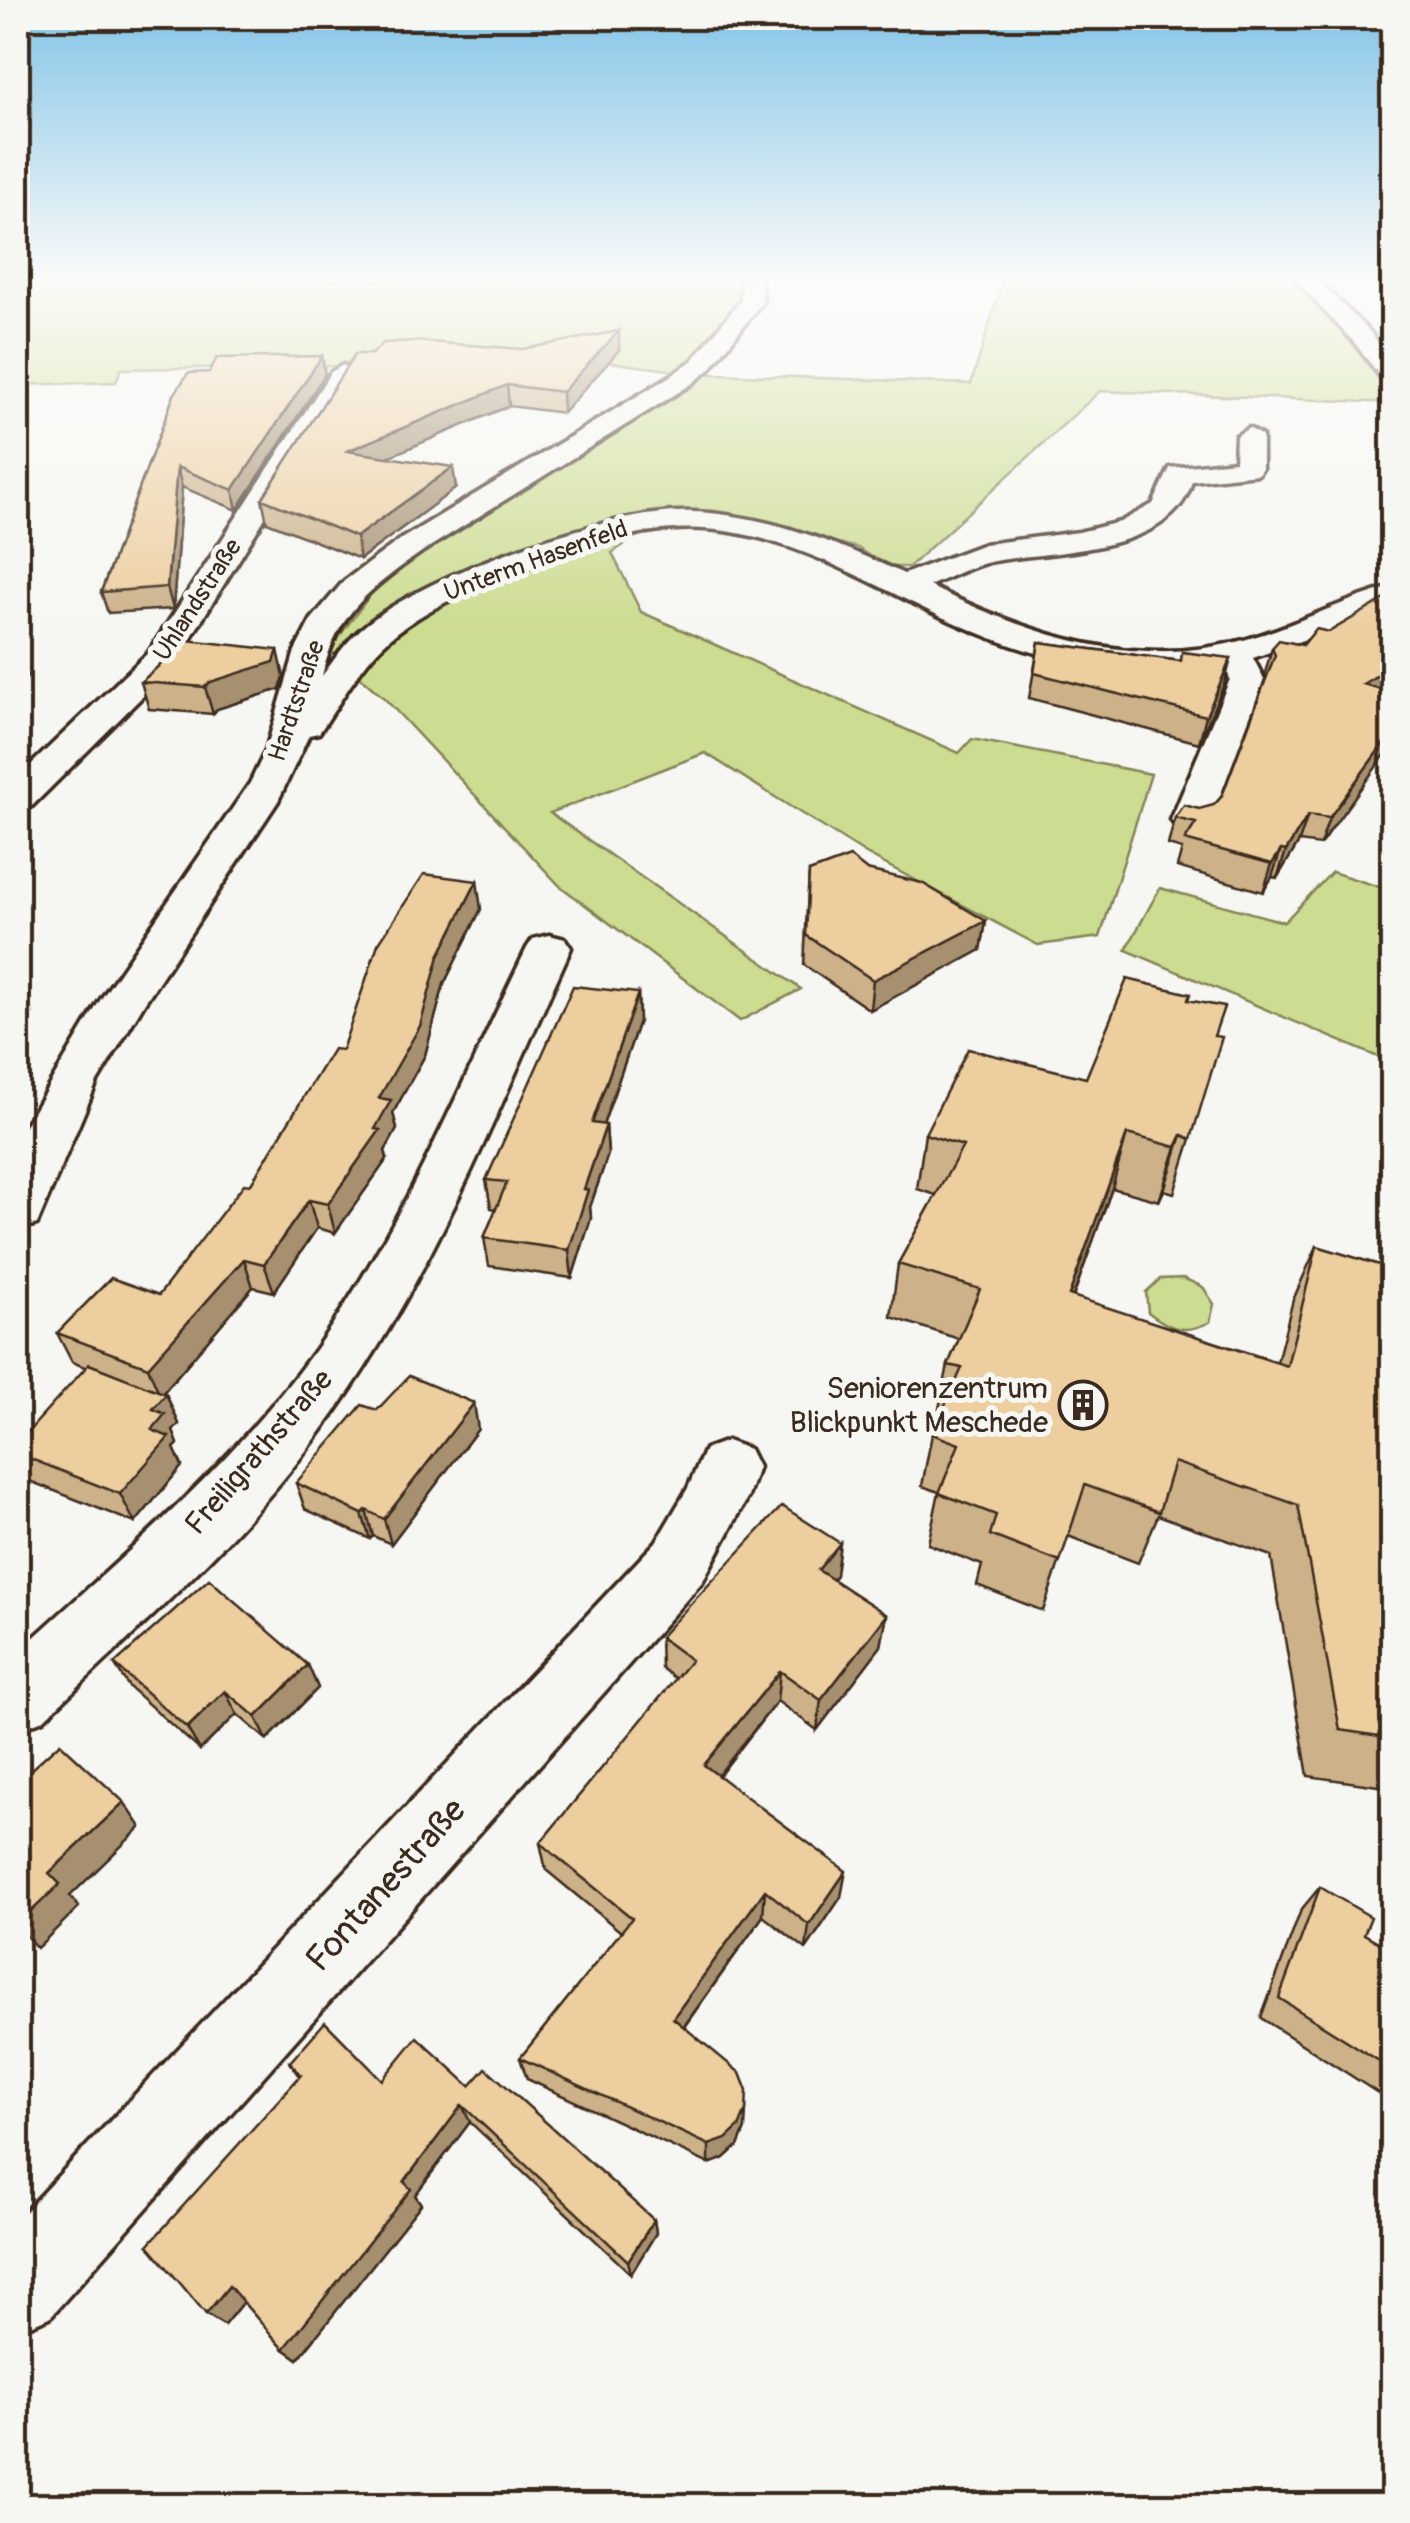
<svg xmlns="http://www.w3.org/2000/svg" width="1410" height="2523" viewBox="0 0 1410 2523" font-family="Pangolin,sans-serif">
	<rect width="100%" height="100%" fill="#f6f6f2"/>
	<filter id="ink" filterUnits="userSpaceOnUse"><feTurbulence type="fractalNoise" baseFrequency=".01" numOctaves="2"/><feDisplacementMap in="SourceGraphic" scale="20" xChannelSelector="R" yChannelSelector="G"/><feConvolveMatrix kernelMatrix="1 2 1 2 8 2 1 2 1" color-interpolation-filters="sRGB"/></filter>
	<g filter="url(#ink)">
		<g fill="#ccdc90" stroke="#848357" stroke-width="2.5">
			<path d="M18,280H742C750,304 707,352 692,373L971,384L1003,280H1290L1341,326L1392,398V403L1100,391L909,567H884L858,548L730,517L642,515L648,528L612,553L641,612L959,753L972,739L1151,774L1100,937L1038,945L866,854L705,753L550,813L801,989L740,1021L560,886L385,699L329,650L380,582L691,373L563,356L349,361L345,366L121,369L116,382L18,385Z"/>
			<polygon points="1332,872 1392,891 1392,1063 1126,950 1160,888 1284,922"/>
			<path d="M1183,1278L1203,1287L1214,1304L1210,1322C1184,1335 1170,1329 1148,1312L1146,1292L1160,1279Z"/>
		</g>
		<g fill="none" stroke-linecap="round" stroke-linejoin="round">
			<g stroke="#3b2a1e" stroke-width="7">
				<g id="street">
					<path d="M741,280H761L763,301L709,370L690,385L423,551C371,588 337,612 322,676C334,660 345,643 361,629C424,574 609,508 694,512C768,515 837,543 904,574L984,544L1079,532L1120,522L1153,504L1170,468L1235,461L1236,436L1249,428L1262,436V468L1258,474L1192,481C1173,554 1054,550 994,561C972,565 949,578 929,586C1031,635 1133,671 1247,639C1296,625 1342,600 1392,587V608L1253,658L1264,679L1211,820L1205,828L1191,832L1177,828L1171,820L1230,679L1227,671L1219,666C1124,680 1039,661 953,622C865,582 776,523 675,529C629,531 585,548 542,563C487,583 417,607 376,652C354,676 338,706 319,733L309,735L278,801L145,1002L97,1082L37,1224L18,1230V1144L26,1124L99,1002L250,783L266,750L295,651L311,620L344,581L401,539L672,375L693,360L741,300Z"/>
					<polygon points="1295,280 1317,280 1370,332 1392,361 1392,383 1384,381 1354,342"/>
					<polygon points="343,365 355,372 174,665 32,806 18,810 18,777 149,652 331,372"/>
					<path d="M549,935L565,939L571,948C496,1113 430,1285 321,1431C242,1539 138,1628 43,1720L18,1730V1652C122,1557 232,1465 315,1350C403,1227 461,1083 527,948L533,939Z"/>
					<polygon points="727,1441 749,1449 758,1467 748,1497 702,1582 50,2317 18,2330 18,2219 656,1542 688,1488 705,1449"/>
				</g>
			</g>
			<use href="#street" fill="#f6f6f2" fill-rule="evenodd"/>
		</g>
		<g fill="#ccb189" stroke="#3b2a1e" stroke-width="2.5">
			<polygon points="1341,280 1392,280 1392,281 1342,281"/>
			<polygon points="523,349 619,350 563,413 509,406 387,457 456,488 360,559 267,522 262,499"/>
			<polygon points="325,374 237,510 182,487 173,609 108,613 101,592 174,395"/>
			<polygon points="1392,595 1392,686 1386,690 1320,845 1299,842 1277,878 1272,877 1263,892 1177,867 1182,849 1168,845 1175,818 1214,805 1222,796 1266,677 1265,673 1272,648 1303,645 1329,632"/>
			<polygon points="1039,642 1180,661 1231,658 1224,684 1199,743 1029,698"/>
			<polygon points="284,677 280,689 217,709 213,714 149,709 141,682"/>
			<polygon points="867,870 986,921 981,950 870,1010 804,965 809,872"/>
			<polygon points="481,909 444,984 425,1055 393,1113 397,1129 385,1151 387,1159 335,1233 317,1228 274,1292 253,1287 163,1393 166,1394 179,1424 173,1431 178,1444 174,1448 182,1466 135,1523 27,1480 18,1464 18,1443 87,1368 72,1362 57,1333 159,1295 250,1185 342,1050"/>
			<polygon points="638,993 639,1021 603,1125 606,1125 608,1154 590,1207 591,1218 572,1278 489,1266 484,1238 496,1209 491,1208 486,1180"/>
			<polygon points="1189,1000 1214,1036 1191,1139 1174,1193 1164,1190 1159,1201 1112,1188 1073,1297 1277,1362 1293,1300 1317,1246 1392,1269 1392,1788 1308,1776 1271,1556 1158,1515 1138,1563 1068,1536 1043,1611 977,1585 982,1565 928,1544 939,1492 922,1486 932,1434 939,1418 937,1418 948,1365 959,1339 891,1317 898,1264 936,1195 917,1189 925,1134 1086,1078"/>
			<polygon points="377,1410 478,1429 391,1544 373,1536 370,1539 305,1509 296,1483"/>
			<polygon points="836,1575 832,1579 887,1615 881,1646 817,1730 777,1701 719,1776 841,1897 806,1949 763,1916 684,2027 745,2129 738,2146 725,2158 709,2164 527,2079 520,2058 621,1932 546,1870 540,1843 676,1679 661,1668 660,1637"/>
			<polygon points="114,1664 308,1665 318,1688 267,1740 237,1714 200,1750 129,1687"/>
			<polygon points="1320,1887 1364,1934 1392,1950 1392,2102 1261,2018 1301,1910"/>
			<polygon points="290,2062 382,2080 470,2086 654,2220 656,2233 631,2274 470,2122 415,2195 421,2204 298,2359 284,2349 243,2302 224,2325 206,2314 300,2076"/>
		</g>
		<g fill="#a6906f" stroke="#3b2a1e" stroke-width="2.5">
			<polygon points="619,331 619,350 563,413 562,392"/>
			<polygon points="322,356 325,374 237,510 233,490"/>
			<polygon points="507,385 509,406 350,473 347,451"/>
			<polygon points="177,467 182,487 173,609 167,587"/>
			<polygon points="453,467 456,488 360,559 356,537"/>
			<polygon points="19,648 28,676 18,692 18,651"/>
			<polygon points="278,650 284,677 280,689 217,709 213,714 205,687 210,682"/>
			<polygon points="1231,658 1224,684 1199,743 1206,716"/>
			<polygon points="1392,666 1392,686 1354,710 1363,684"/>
			<polygon points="1392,732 1392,745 1320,845 1329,818"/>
			<polygon points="1308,815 1299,842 1277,878 1286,851"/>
			<polygon points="1281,850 1272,877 1263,892 1272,864"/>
			<polygon points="477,881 481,909 444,984 425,1055 393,1113 397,1129 385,1151 387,1159 335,1233 328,1204 375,1129 379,1098 439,956"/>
			<polygon points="986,921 981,950 870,1010 873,980"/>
			<polygon points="19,983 32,1013 18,1023 18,984"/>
			<polygon points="638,993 639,1021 594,1151 592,1123"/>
			<polygon points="606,1125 608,1154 590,1207 591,1218 572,1278 569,1250 584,1189"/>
			<polygon points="1127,1134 1112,1188 1054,1349 1069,1295"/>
			<polygon points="1182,1135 1164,1190 1159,1201 1176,1147"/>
			<polygon points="309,1200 317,1228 274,1292 264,1264"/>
			<polygon points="244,1259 253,1287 160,1396 148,1367"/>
			<polygon points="166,1394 179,1424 173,1431 178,1444 174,1448 182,1466 135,1523 120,1494 152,1430 153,1409"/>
			<polygon points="474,1403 478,1429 391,1544 384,1519"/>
			<polygon points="366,1510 373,1536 370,1539 362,1514"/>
			<polygon points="840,1543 836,1575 814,1601 818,1570"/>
			<polygon points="887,1615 881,1646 817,1730 821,1700"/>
			<polygon points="308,1665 318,1688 267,1740 256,1717"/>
			<polygon points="780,1671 777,1701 704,1793 704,1765"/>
			<polygon points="225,1691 237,1714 200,1750 187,1728"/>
			<polygon points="124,1802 141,1827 70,1896 79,1907 37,1948 18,1927 18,1924 49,1873"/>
			<polygon points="846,1871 841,1897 806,1949 809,1925"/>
			<polygon points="765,1890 763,1916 674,2040 673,2018"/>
			<polygon points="462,2105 470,2122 415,2195 421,2204 298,2359 284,2349 404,2182"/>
			<polygon points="746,2110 745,2129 738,2146 725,2158 709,2164 709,2145"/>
			<polygon points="654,2220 656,2233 631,2274 628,2261"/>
			<polygon points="229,2286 246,2298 224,2325 206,2314"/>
		</g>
		<g fill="#edce9f" stroke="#3b2a1e" stroke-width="2.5">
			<polygon points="619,331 562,392 507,385 347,451 453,467 356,537 262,499 355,354 372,354 383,343 414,341 523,349"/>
			<polygon points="322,356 233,490 177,467 167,587 101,592 174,395 188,373 209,372 217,358"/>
			<polygon points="1392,595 1392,666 1363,684 1392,692 1392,732 1329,818 1308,815 1286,851 1281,850 1272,864 1185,840 1196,823 1175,818 1184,805 1199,809 1214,805 1222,796 1275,655 1272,648 1279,640 1303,645 1316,629 1329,632"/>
			<polygon points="187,640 278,650 274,662 210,682 205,687 141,682"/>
			<polygon points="1039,642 1181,661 1182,652 1231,658 1206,716 1034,673"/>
			<polygon points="850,857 867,870 922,883 986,921 873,980 806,935 809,872"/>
			<polygon points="424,874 477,881 439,956 420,1026 379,1098 391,1100 375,1129 380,1130 328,1204 309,1200 264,1264 244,1259 148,1367 57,1333 111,1278 159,1295 244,1184 250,1185 333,1049 342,1050 378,944"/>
			<polygon points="1127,979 1190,994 1188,1000 1224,1007 1214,1036 1222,1037 1191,1139 1182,1135 1176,1147 1127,1134 1069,1295 1287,1366 1317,1246 1392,1269 1392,1738 1340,1730 1298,1505 1174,1462 1159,1512 1085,1485 1060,1562 990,1535 996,1515 939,1493 959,1444 932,1434 962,1368 948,1365 980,1289 898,1264 963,1146 925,1134 968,1049 1086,1078"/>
			<polygon points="573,986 638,993 592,1123 606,1125 584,1189 588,1190 569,1250 484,1238 507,1182 486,1180"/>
			<polygon points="89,1364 166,1394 153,1409 165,1414 152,1430 169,1437 120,1494 18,1454 18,1443"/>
			<polygon points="409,1376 474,1403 384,1519 366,1510 362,1514 296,1483 362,1405 377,1410"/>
			<polygon points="782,1506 840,1543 818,1570 887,1615 821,1700 780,1671 704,1765 846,1871 809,1925 765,1890 673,2018 740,2073 747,2091 746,2110 739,2127 726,2139 709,2145 520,2058 632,1918 540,1843 691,1660 660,1637"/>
			<polygon points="209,1579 308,1665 256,1717 225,1691 187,1728 114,1664"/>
			<polygon points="60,1743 124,1802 49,1873 60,1884 18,1924 18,1781"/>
			<polygon points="1320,1887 1371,1917 1364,1934 1392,1950 1392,2069 1279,1998"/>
			<polygon points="325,2022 382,2080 417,2037 470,2086 486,2068 654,2220 628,2261 462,2105 404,2182 411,2189 284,2349 229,2286 206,2314 148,2245 301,2075 290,2062"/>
		</g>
	</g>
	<linearGradient id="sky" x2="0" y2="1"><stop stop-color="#83c4e7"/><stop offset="0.44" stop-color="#fbfbf9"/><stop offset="1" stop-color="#fbfbf9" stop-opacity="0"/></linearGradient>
	<rect width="1410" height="633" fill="url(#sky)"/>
	<defs>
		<g id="building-ring" transform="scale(2.5)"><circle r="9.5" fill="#f6f6f2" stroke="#3b2a1e" stroke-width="1.5"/><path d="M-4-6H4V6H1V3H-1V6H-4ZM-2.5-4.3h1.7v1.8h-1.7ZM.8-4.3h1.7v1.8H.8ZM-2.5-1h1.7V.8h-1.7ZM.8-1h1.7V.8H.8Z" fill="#3b2a1e"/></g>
	</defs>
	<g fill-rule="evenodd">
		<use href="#building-ring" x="1083" y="1405"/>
	</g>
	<g text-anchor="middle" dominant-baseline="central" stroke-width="10" stroke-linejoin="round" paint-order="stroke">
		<g font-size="25" fill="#3b2a1e" stroke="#f6f6f2">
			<text transform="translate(536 561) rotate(-20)">Unterm Hasenfeld</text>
			<text transform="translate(198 600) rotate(-57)">Uhlandstraße</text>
			<text transform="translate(297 701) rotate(-71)">Hardtstraße</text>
		</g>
		<g font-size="30" fill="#3b2a1e" stroke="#f6f6f2" text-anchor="end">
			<text x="1048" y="1388">Seniorenzentrum<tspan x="1048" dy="34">Blickpunkt Meschede</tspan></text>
		</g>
		<g font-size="30" fill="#3b2a1e" stroke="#f6f6f2">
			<text transform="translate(259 1452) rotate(-49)">Freiligrathstraße</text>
		</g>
		<g font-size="35" fill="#3b2a1e" stroke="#f6f6f2">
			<text transform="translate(386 1885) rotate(-48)">Fontanestraße</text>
		</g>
	</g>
	<rect width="1410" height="2523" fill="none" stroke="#f6f6f2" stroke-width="60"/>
	<rect x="30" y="30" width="1350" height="2463" fill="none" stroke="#3b2a1e" stroke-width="4" filter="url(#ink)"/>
</svg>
